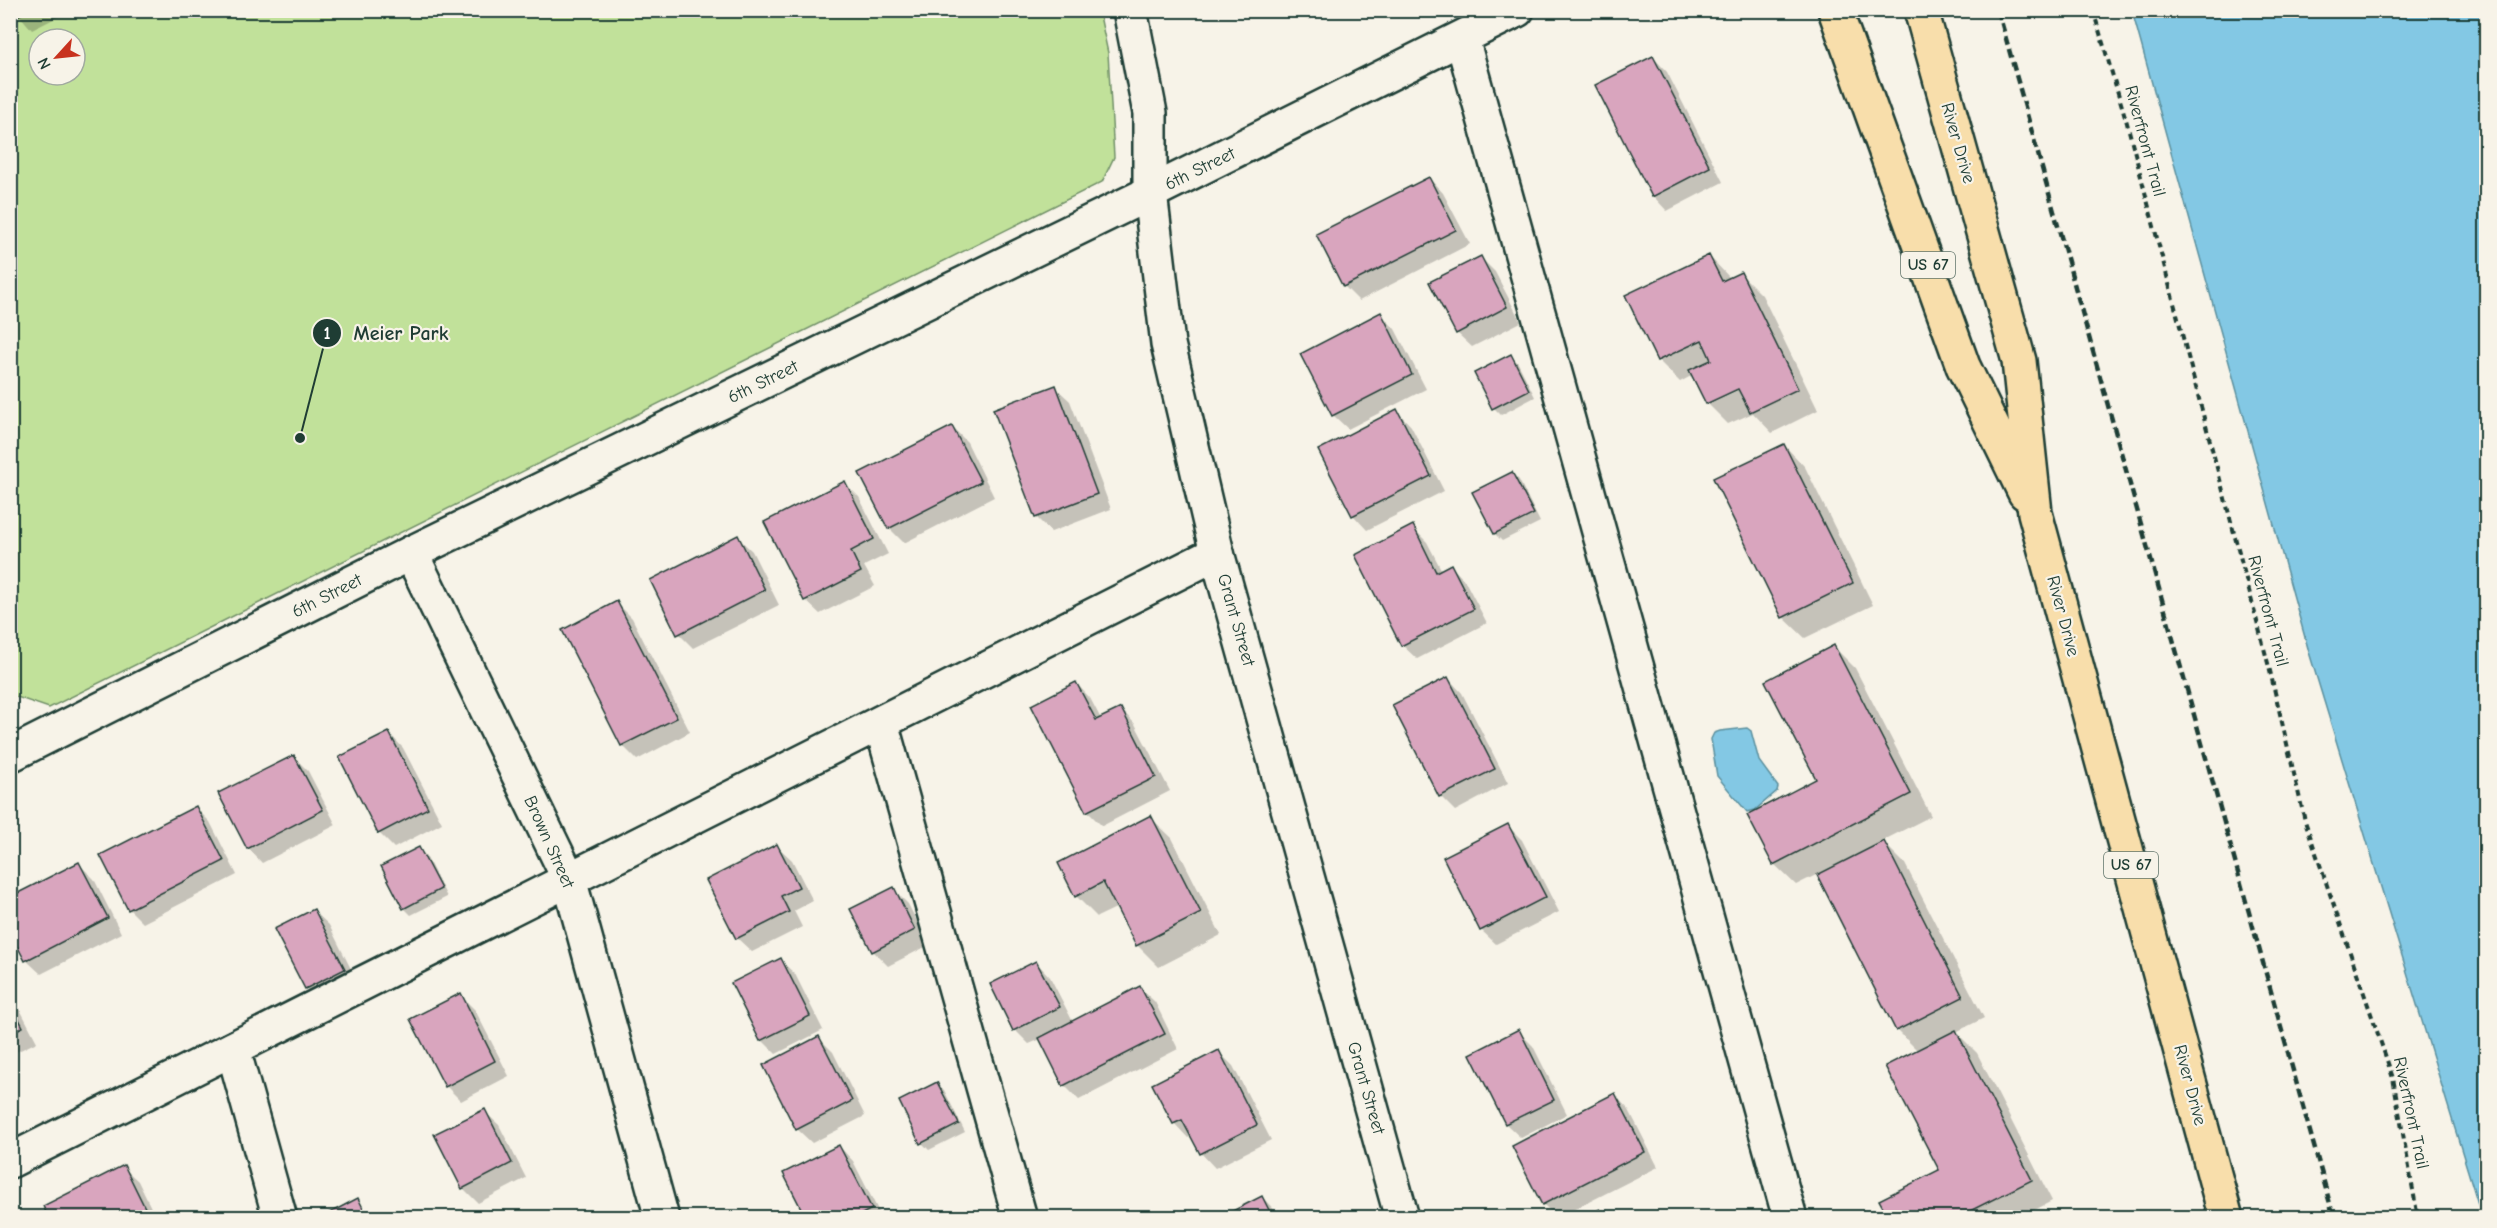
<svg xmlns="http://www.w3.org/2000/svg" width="2497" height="1228" viewBox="0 0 2497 1228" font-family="'Comic Neue',sans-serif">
	<rect width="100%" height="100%" fill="#f7f3e8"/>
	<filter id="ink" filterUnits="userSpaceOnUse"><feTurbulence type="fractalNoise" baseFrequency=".0167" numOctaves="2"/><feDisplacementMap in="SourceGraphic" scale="12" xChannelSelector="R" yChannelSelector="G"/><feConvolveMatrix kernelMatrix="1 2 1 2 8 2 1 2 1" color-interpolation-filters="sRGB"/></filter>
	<g filter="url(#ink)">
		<path fill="#c1e19a" stroke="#708f67" stroke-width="1.5" fill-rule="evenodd" d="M11,11H1099L1108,53L1114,157L1102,182L49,708L11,695ZM39,39H75V75H39Z"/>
		<g fill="#83c8e4" stroke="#5b909e" stroke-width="1.5">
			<polygon points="2132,11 2486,11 2486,1217 2482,1217 2309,652"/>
			<polygon points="1747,728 1751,731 1759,761 1778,787 1777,791 1755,810 1747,812 1717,776 1711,739 1714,733 1720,731"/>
		</g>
		<g fill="#0003" fill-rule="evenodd">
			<polygon points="15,10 71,10 32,30"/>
			<polygon points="1298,10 1333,10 1307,20"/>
			<polygon points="1653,57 1667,72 1723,182 1667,211 1653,196"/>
			<polygon points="1429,178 1443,193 1470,244 1359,301 1344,286"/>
			<path d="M1709,256L1730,278L1741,274L1762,295L1818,410L1772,433L1753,413L1728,424L1707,403L1693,375L1680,382L1658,360ZM1744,384L1745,387L1713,402V399Z"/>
			<polygon points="1481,258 1495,272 1521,322 1472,347 1457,333"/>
			<polygon points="1381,314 1395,329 1426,389 1348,429 1333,415"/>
			<polygon points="1511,356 1518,363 1535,397 1501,415 1494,408"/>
			<polygon points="1055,387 1070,401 1111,509 1051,532 1037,518 995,410"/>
			<polygon points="1397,411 1411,426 1444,491 1367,530 1353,515"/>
			<polygon points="952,427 967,442 994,497 904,543 889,528"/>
			<polygon points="1784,445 1805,467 1873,605 1805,638 1783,617"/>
			<polygon points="1512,473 1519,480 1540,522 1502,541 1495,534 1474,492"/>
			<polygon points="844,482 859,497 888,554 864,566 875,586 820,614 805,600"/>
			<polygon points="1412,527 1427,542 1442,571 1451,566 1465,581 1487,623 1417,659 1402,645"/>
			<polygon points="737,537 752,551 779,605 693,648 679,634"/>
			<polygon points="617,603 632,618 690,732 637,760 622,745"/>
			<polygon points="1834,647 1855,668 1931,816 1882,841 1905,864 1984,1018 1956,1032 1977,1053 2052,1201 2019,1218 1890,1218 1941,1171 1918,1051 1897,1030 1818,874 1796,885 1774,864 1818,780"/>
			<polygon points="1448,678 1462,693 1508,783 1455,811 1440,796"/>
			<polygon points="1076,683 1090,698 1101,719 1121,709 1135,724 1170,791 1102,826 1087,811 1033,705"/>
			<polygon points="389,733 403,748 442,823 394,848 379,833"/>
			<polygon points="294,757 308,771 336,825 262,863 248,848"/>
			<polygon points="196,808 210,822 237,875 143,923 129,909"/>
			<polygon points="1150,817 1172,838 1221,935 1159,967 1137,945 1118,907 1097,917 1076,896"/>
			<polygon points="1508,826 1522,840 1559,912 1496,944 1481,930"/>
			<polygon points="777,846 792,860 813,901 794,911 802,927 752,952 737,938"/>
			<polygon points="419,849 426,856 447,897 411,915 404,908"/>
			<polygon points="79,864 94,879 121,933 41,974 26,960"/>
			<polygon points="893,889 908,904 929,945 888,966 873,951"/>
			<polygon points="314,911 329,925 358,983 320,1003 306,988"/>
			<polygon points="780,960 795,974 823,1030 776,1054 762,1040"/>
			<polygon points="1036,962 1050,977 1073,1022 1140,988 1155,1002 1178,1049 1079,1100 1064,1085 1041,1039 1029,1044 1015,1030"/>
			<polygon points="10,990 37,1042 10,1055"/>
			<polygon points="460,995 475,1010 509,1076 461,1101 446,1086"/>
			<polygon points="1518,1031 1533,1046 1567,1114 1521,1138 1506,1124 1472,1054"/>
			<polygon points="819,1038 833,1052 865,1116 812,1143 797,1129"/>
			<polygon points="1219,1052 1233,1066 1271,1140 1215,1168 1201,1153 1192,1136 1188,1138 1174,1123"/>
			<polygon points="937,1083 944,1090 965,1132 929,1150 922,1143"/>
			<polygon points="1615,1095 1629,1110 1658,1167 1557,1218 1543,1204"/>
			<polygon points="484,1111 499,1125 526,1178 478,1203 463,1188"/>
			<polygon points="839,1146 853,1161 882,1218 807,1218"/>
			<polygon points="123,1167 138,1181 156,1218 50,1218"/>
			<polygon points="1262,1197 1282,1218 1222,1218"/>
			<polygon points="358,1200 370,1218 324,1218"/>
		</g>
		<g fill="#d9a5be" stroke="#1f3d34" stroke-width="1.5">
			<polygon points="13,10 28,10 16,17"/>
			<polygon points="1653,56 1710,167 1652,197 1595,85"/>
			<polygon points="1429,177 1456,230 1343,287 1316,234"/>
			<polygon points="1709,255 1722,281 1741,272 1798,389 1750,412 1738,389 1706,404 1689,370 1711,360 1702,340 1657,361 1625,295"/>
			<polygon points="1481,256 1507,307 1456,334 1429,282"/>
			<polygon points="1381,312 1412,375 1332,416 1300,354"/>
			<polygon points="1511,354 1529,390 1492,409 1474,373"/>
			<polygon points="1056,385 1097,494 1035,518 993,409"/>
			<polygon points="1397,409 1431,476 1352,516 1318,450"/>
			<polygon points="952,426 981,482 888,529 859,473"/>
			<polygon points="1784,444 1853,583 1782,618 1713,478"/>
			<polygon points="1512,472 1534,514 1494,534 1472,492"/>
			<polygon points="845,481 874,539 851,551 861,572 804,601 764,522"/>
			<polygon points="1413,525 1436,572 1451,564 1474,609 1401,646 1355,555"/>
			<polygon points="738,535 765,590 677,635 650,580"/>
			<polygon points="617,601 677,718 621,746 562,630"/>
			<polygon points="1834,645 1911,794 1773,865 1747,815 1816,779 1765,681"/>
			<polygon points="1448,677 1495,769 1439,797 1392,705"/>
			<polygon points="1076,682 1096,720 1121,708 1156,777 1086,812 1031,705"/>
			<polygon points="389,732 428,808 378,834 339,757"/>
			<polygon points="294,755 323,810 247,849 218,793"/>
			<polygon points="196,806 224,861 128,910 100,855"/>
			<polygon points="1151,815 1201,913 1136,946 1103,882 1075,897 1058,863"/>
			<polygon points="1508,824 1546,897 1480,931 1443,857"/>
			<polygon points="1884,841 1963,997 1896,1031 1817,875"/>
			<polygon points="777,844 799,887 781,896 789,912 736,939 706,880"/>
			<polygon points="419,847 441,889 403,909 381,866"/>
			<polygon points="79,862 108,918 25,961 10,932 10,897"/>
			<polygon points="894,887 915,930 872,952 850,909"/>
			<polygon points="314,909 345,969 305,989 274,929"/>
			<polygon points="781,958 810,1016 760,1041 731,983"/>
			<polygon points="1036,961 1060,1007 1013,1031 990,984"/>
			<polygon points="1140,986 1165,1034 1063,1086 1039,1038"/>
			<polygon points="461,993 495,1061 445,1087 410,1019"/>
			<polygon points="10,1002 23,1027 10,1033"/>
			<polygon points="1519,1029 1554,1100 1505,1124 1470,1054"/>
			<polygon points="1956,1030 2032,1180 1956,1218 1889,1218 1879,1200 1939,1170 1885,1066"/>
			<polygon points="819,1036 852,1101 796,1130 763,1065"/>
			<polygon points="1219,1050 1257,1125 1200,1154 1182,1120 1173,1124 1152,1084"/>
			<polygon points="937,1082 959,1124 920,1144 899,1101"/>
			<polygon points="1615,1093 1645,1152 1542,1205 1512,1146"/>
			<polygon points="485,1109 512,1163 462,1189 434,1134"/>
			<polygon points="839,1145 872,1209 854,1218 806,1218 783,1173"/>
			<polygon points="124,1165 150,1218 49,1218 43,1206"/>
			<polygon points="1262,1196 1273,1218 1219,1218"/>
			<polygon points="358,1198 368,1218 320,1218"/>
			<polygon points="1600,1209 1605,1218 1583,1218"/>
		</g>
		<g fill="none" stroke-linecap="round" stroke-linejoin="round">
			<g stroke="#1f3d34" stroke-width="38">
				<g id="minor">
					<polyline points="1130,10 1150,113 1150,193 1168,344 1217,553 1402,1218"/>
					<polyline points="1462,39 1790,1218"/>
					<polyline points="411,553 569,879 662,1218"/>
					<polyline points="881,723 1020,1218"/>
					<polyline points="10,755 411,553 1150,193 1517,10"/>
					<polyline points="233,1049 280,1218"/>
					<polyline points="10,1161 1217,553"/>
				</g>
			</g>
			<g stroke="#1f3d34" stroke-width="38">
				<g id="major">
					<polyline points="1835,10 1963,366 2025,493"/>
					<polyline points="1921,10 2019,361 2035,513 2226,1218"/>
				</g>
			</g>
			<polyline stroke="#1f3d34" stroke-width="4" stroke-dasharray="6 4.5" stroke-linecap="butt" points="2093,10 2127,123 2270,671 2305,821 2393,1078 2418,1218"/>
			<use href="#minor" stroke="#f7f3e8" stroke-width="33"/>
			<use href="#major" stroke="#f8deab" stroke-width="33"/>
			<polyline stroke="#1f3d34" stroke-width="4.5" stroke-dasharray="9 4.5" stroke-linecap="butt" points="1998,10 2334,1218"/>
		</g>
	</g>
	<g text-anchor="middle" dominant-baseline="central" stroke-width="4.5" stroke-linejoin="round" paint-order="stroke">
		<g fill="#f7f3e8" stroke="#60746a" stroke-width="1.5">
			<rect x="1901" y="252" width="54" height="26" rx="4.5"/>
			<rect x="2104" y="852" width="54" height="26" rx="4.5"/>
		</g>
		<g font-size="16" font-weight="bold" fill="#1f3d34">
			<text x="1928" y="265">US 67</text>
			<text x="2131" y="865">US 67</text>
		</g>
		<g font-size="18" fill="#1f3d34" stroke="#f7f3e8">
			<text transform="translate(2145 141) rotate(75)">Riverfront Trail</text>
			<text transform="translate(1958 143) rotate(74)">River Drive</text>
			<text transform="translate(1200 169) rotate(-26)">6th Street</text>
			<text transform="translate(763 382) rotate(-26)">6th Street</text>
			<text transform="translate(327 596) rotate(-27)">6th Street</text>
			<text transform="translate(2268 611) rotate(75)">Riverfront Trail</text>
			<text transform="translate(2063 616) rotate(75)">River Drive</text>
			<text transform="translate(1236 620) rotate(74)">Grant Street</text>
			<text transform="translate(549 842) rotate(66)">Brown Street</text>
			<text transform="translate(2190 1085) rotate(75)">River Drive</text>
			<text transform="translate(1366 1088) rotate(74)">Grant Street</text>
			<text transform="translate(2411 1113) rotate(78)">Riverfront Trail</text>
		</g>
	</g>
	<path fill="none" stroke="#1f3d34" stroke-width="2" d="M300 438L327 333"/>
	<g fill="#1f3d34" stroke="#f7f3e8" stroke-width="2">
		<circle cx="300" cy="438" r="6"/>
		<circle cx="327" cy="333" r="15"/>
	</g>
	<g font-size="18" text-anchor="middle" font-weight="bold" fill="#fff">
		<text x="327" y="339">1</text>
	</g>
	<g font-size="20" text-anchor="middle" font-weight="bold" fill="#1f3d34" stroke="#f7f3e8" stroke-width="4.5" stroke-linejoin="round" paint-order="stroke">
		<text x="401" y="340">Meier Park</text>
	</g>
	<rect width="2497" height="1228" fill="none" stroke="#f7f3e8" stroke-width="36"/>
	<rect x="18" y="18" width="2461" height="1192" fill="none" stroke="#1f3d34" stroke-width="2" filter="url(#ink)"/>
	<g transform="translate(57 57) rotate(243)"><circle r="28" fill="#f7f3e8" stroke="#a1aaa0" stroke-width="1.5"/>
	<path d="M0-4.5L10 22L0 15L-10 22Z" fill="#c8321e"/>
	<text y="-9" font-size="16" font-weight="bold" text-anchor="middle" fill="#1f3d34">N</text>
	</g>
</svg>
